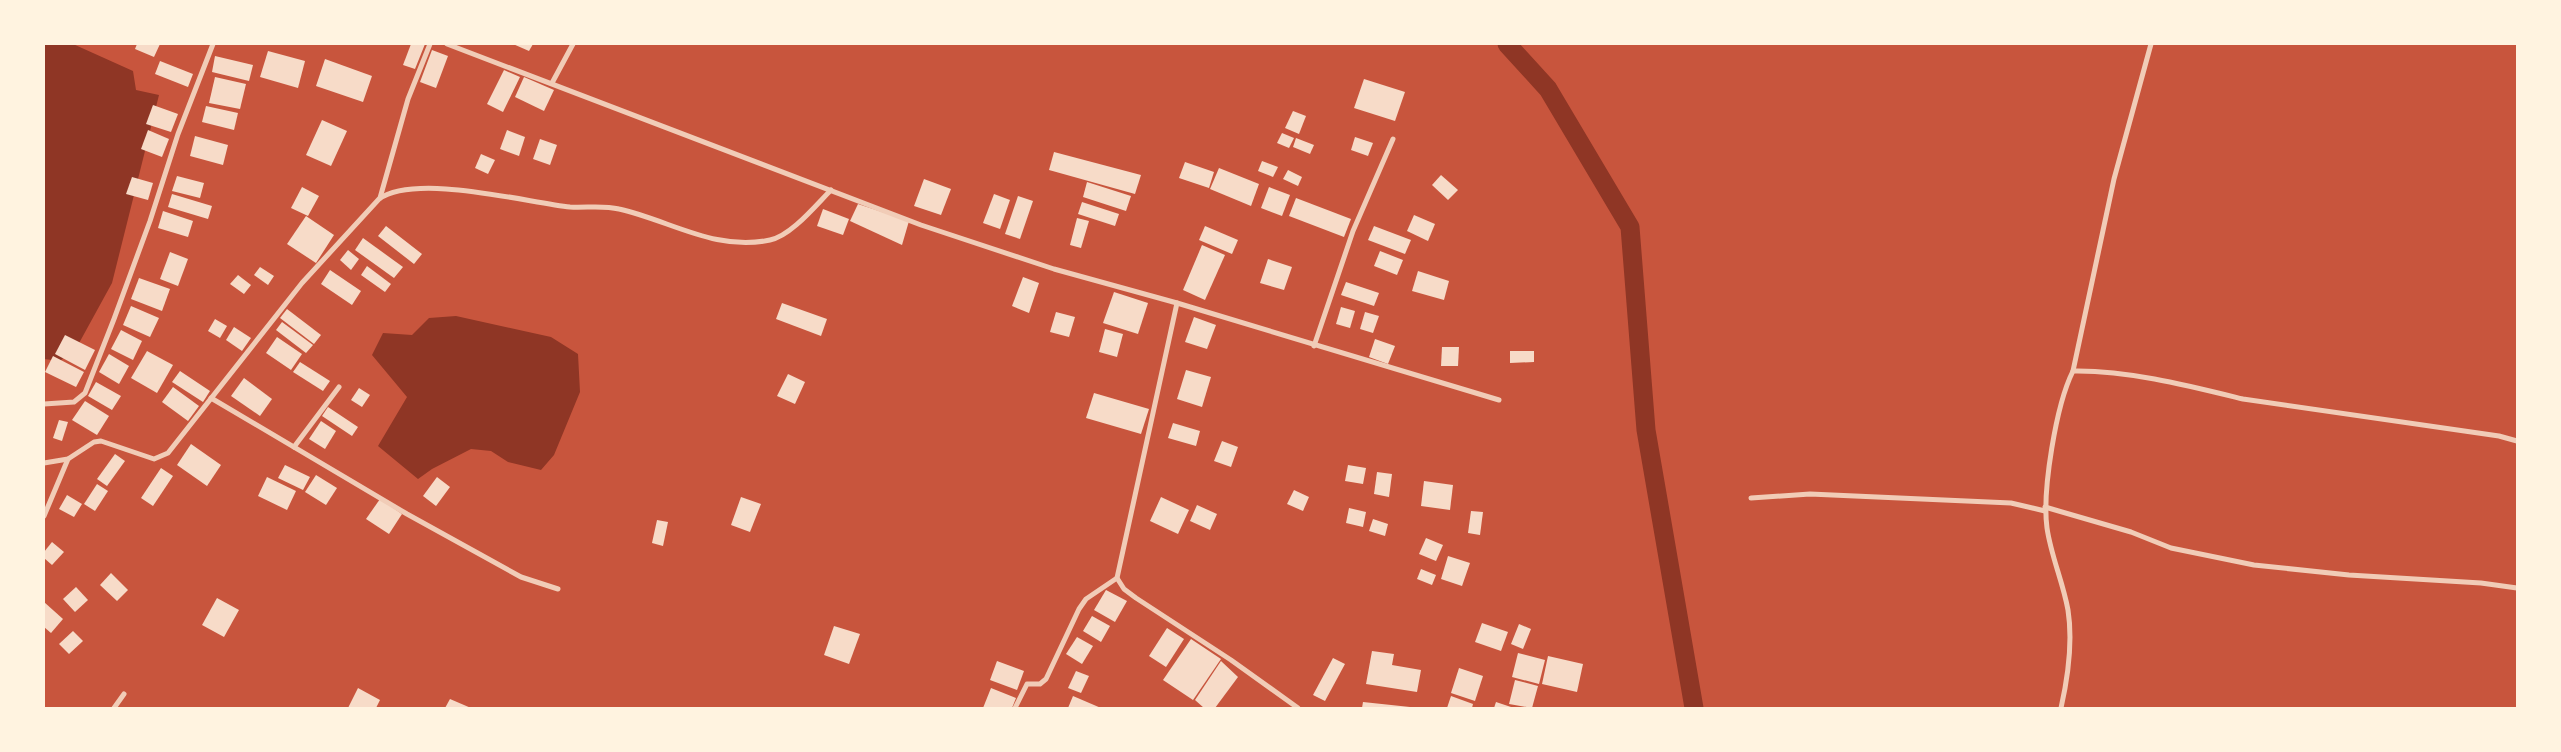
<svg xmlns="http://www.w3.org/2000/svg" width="2561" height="752" viewBox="0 0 2561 752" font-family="'Source Sans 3',sans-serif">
	<rect width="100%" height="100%" fill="#c8553d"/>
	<g fill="#8f3625">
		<polygon points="44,44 73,44 133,71 136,90 159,95 112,283 78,345 60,361 44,359"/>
		<polygon points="456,316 551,337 578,354 580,392 554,455 541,470 508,462 491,451 471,449 432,469 418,479 378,446 407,397 372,355 383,333 412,335 429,318"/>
	</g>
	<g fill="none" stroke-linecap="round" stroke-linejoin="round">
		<polyline stroke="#8f3625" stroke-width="19" points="1507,44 1548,89 1630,227 1646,430 1694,708"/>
	</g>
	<g fill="#f7dbc8">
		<polygon points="137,44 160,44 154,57 135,49"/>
		<polygon points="411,44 425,44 415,69 403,65"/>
		<polygon points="513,44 533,44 529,51"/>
		<polygon points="432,50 448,56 436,88 420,82"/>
		<polygon points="268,51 305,61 298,88 260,77"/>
		<polygon points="215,56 253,65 249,81 212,72"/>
		<polygon points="325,59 372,76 363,102 316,86"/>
		<polygon points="160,61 193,74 188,87 155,74"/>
		<polygon points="504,70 520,77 503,112 487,104"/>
		<polygon points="215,77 246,84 240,109 209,103"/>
		<polygon points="524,77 554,90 544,111 515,97"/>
		<polygon points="1364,79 1405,92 1395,121 1354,108"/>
		<polygon points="153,105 178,114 171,132 146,124"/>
		<polygon points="206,106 238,113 234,130 202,122"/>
		<polygon points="1293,111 1306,116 1299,134 1285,128"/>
		<polygon points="322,120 347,131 331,166 306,155"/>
		<polygon points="148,130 169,139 162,157 141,149"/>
		<polygon points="507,130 525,137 519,156 500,149"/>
		<polygon points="1282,133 1294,138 1289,148 1277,143"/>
		<polygon points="195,136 228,145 223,165 190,156"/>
		<polygon points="1355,137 1373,143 1368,156 1351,150"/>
		<polygon points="1296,138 1314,145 1310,154 1293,147"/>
		<polygon points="540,139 557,145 550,165 533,159"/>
		<polygon points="1054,152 1141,175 1135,194 1049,170"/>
		<polygon points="481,154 495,160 488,174 475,168"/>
		<polygon points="1262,161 1278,167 1273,177 1258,171"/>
		<polygon points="1185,162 1214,172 1209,188 1179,178"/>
		<polygon points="1219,168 1259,184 1251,206 1210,189"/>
		<polygon points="1288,170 1302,177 1298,186 1283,179"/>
		<polygon points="1441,175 1458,190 1448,200 1432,185"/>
		<polygon points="177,176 204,183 200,198 172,191"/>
		<polygon points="132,177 153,183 148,200 126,194"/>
		<polygon points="924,179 951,189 941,215 914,206"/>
		<polygon points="1087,182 1131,196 1126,211 1083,197"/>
		<polygon points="302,187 319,196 308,216 291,208"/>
		<polygon points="1269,187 1290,195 1282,216 1261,208"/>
		<polygon points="172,194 212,206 208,219 168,207"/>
		<polygon points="994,194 1010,200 1000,229 983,223"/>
		<polygon points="1018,196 1033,201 1020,239 1005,234"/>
		<polygon points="1296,198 1351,219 1344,237 1289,216"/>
		<polygon points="1082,202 1119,214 1115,226 1078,214"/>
		<polygon points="858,204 909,221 902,245 850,221"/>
		<polygon points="823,209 849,219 843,235 817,226"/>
		<polygon points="163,211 193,221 188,237 158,228"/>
		<polygon points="1414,215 1435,224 1428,241 1407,231"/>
		<polygon points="306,216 334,235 316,263 287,244"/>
		<polygon points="1077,218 1089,221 1081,248 1070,245"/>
		<polygon points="386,226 422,254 414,264 378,236"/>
		<polygon points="1205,226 1238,240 1232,254 1199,240"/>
		<polygon points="1374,226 1411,240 1405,254 1368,240"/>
		<polygon points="363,238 403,267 394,278 355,250"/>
		<polygon points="1202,245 1225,255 1205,300 1183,290"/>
		<polygon points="348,250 359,259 351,270 340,260"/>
		<polygon points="1380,251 1403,260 1397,275 1374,266"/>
		<polygon points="170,252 188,259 178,286 160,279"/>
		<polygon points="1268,259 1292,267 1284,290 1260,283"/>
		<polygon points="367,266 391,284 385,292 361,275"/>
		<polygon points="260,267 274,276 268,285 254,275"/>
		<polygon points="330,270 361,291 352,305 321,284"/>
		<polygon points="1418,271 1449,281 1444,300 1412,291"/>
		<polygon points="238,275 251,285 244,294 230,284"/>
		<polygon points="1023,277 1039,283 1029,313 1012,306"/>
		<polygon points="139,278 170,289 162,311 131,299"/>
		<polygon points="1346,282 1379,293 1374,306 1341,295"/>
		<polygon points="1114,292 1148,303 1138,334 1103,323"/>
		<polygon points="782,303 827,319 821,336 776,319"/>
		<polygon points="131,306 159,318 150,337 123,325"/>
		<polygon points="1341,307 1355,311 1350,328 1336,324"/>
		<polygon points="287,309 321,335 314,344 280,318"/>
		<polygon points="1056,312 1075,317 1069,337 1050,332"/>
		<polygon points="1365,312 1379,316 1373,333 1360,329"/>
		<polygon points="1194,317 1216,325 1207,349 1185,342"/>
		<polygon points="215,319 227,326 220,338 208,331"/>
		<polygon points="282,322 313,345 306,353 276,330"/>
		<polygon points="234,327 251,338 242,351 226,340"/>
		<polygon points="1105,329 1123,334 1117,357 1099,352"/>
		<polygon points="121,330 142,341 133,360 111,349"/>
		<polygon points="65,335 95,350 85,370 55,354"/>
		<polygon points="277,337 302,354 291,370 266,353"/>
		<polygon points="1375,339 1395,346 1388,364 1369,357"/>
		<polygon points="1442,347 1459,347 1458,366 1441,366"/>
		<polygon points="147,351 173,365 157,393 131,378"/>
		<polygon points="1510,351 1534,351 1534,362 1510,363"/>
		<polygon points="109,354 129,366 119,384 99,372"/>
		<polygon points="53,356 84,372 76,387 45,372"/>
		<polygon points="300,362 330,381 323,391 293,372"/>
		<polygon points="1186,370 1211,377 1202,407 1177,399"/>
		<polygon points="180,371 210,391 203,402 172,382"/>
		<polygon points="788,374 805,382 795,404 777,396"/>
		<polygon points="244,378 272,399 260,416 231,396"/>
		<polygon points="96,382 121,396 112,410 88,396"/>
		<polygon points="173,387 199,406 188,421 162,402"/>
		<polygon points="359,388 370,395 362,407 351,400"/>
		<polygon points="1094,393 1149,409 1141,434 1086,418"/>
		<polygon points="85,401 109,416 97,435 72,420"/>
		<polygon points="328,407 358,427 352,436 322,416"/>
		<polygon points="59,420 68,422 62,441 53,438"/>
		<polygon points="321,421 336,431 325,449 309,439"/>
		<polygon points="1173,423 1200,431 1196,446 1168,438"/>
		<polygon points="1222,441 1238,447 1231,467 1214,461"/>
		<polygon points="191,444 221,465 207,486 177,465"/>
		<polygon points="115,454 125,461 107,486 97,479"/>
		<polygon points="285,465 310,477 303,490 278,478"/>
		<polygon points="1348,465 1366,468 1363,484 1345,481"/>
		<polygon points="161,468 173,476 153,506 141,498"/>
		<polygon points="1377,472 1392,474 1389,497 1374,494"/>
		<polygon points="316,475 337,488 326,505 305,492"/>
		<polygon points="267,477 296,491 287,510 258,496"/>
		<polygon points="437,477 450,487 436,506 423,496"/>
		<polygon points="1424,481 1453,485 1450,510 1421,506"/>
		<polygon points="97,484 108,491 95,511 84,504"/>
		<polygon points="1294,490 1309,497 1303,511 1287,504"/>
		<polygon points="67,495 82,504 74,517 59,509"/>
		<polygon points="741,497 761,504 750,532 731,525"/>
		<polygon points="1161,497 1189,510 1178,534 1150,521"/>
		<polygon points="380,499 402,514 389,534 366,519"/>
		<polygon points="1197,505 1217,514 1210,530 1190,521"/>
		<polygon points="1349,508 1366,512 1363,527 1346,523"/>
		<polygon points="1471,511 1483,512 1480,535 1468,533"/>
		<polygon points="1373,519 1388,524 1385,536 1369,531"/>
		<polygon points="657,520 668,522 663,546 652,543"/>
		<polygon points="1426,538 1443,545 1436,561 1419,554"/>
		<polygon points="52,542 64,552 52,565 44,558 44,552"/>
		<polygon points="1448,556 1470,563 1462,586 1441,579"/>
		<polygon points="1421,569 1436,575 1432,585 1417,579"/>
		<polygon points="111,573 128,590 117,601 100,585"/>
		<polygon points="76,587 88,600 75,612 63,599"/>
		<polygon points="1106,590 1127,601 1115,622 1094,610"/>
		<polygon points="217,598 239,610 224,637 202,625"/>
		<polygon points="44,602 63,619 51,633 44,627"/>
		<polygon points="1092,616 1110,626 1101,642 1083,631"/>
		<polygon points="1482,623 1508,632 1501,651 1475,642"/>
		<polygon points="1519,624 1531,629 1523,649 1511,644"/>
		<polygon points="834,626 860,634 849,664 824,655"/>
		<polygon points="1167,628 1184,639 1166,667 1149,656"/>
		<polygon points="73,631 83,641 69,654 59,644"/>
		<polygon points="1077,637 1093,646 1082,664 1066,654"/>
		<polygon points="1191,639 1221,659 1193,700 1163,680"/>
		<polygon points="1372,651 1394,654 1392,665 1421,670 1417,692 1366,684"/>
		<polygon points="1518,653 1545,660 1539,684 1512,677"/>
		<polygon points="1548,656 1583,664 1577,692 1542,684"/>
		<polygon points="1333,658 1345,664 1325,701 1313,695"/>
		<polygon points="997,661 1024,671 1017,690 990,680"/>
		<polygon points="1221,661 1238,677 1215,708 1204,708 1195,700"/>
		<polygon points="1459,668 1483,676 1475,701 1451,693"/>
		<polygon points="1076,671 1089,676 1081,693 1068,688"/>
		<polygon points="1515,680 1538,686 1532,708 1509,704"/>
		<polygon points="358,688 380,700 376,708 348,708"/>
		<polygon points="991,688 1016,698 1012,708 983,708"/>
		<polygon points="1073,696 1101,708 1068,708"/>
		<polygon points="1451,696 1473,704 1472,708 1447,708"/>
		<polygon points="450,699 471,708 445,708"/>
		<polygon points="1363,702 1410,707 1410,708 1362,708"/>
		<polygon points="1496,702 1514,708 1494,708"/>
	</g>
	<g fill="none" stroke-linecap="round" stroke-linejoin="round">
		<g stroke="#f1ccb7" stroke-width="5">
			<polyline points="447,44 921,225 1054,269 1177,303 1117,578 1124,589 1136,598 1231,660 1298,708"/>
			<polyline points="552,83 573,44"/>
			<polyline points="380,198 408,99 430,44"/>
			<polyline points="1177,303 1499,400"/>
			<polyline points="1314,346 1353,231 1393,139"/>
			<polyline points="2073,371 2114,179 2151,44"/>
			<polyline points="211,398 407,514 521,577 558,589"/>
			<polyline points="44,404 74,402 85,393 114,319 150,221 178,134 213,44"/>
			<polyline points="294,447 339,387"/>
			<path d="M44,463L68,459L94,442L101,441L154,459L168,453L302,283L379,199C416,173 525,202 570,207C586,208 603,205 619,209C669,220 716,252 770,240C791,236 816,205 831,190"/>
			<polyline points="1751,498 1810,494 2011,503 2045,511"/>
			<polyline points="2045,507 2131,532 2171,548 2254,565 2349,575 2481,583 2517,588"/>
			<polyline points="44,516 68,459"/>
			<polyline points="114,708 124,694"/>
			<polyline points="1015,708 1027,684 1040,684 1046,679 1079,609 1086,599 1117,578"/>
			<path d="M2061,708C2068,677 2073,642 2068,610C2063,582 2051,556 2047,528C2042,491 2056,405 2073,371C2128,370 2190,386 2243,399L2499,436L2517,441"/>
		</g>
	</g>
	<rect width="2561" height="752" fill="none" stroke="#fff3e0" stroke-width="90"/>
</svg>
